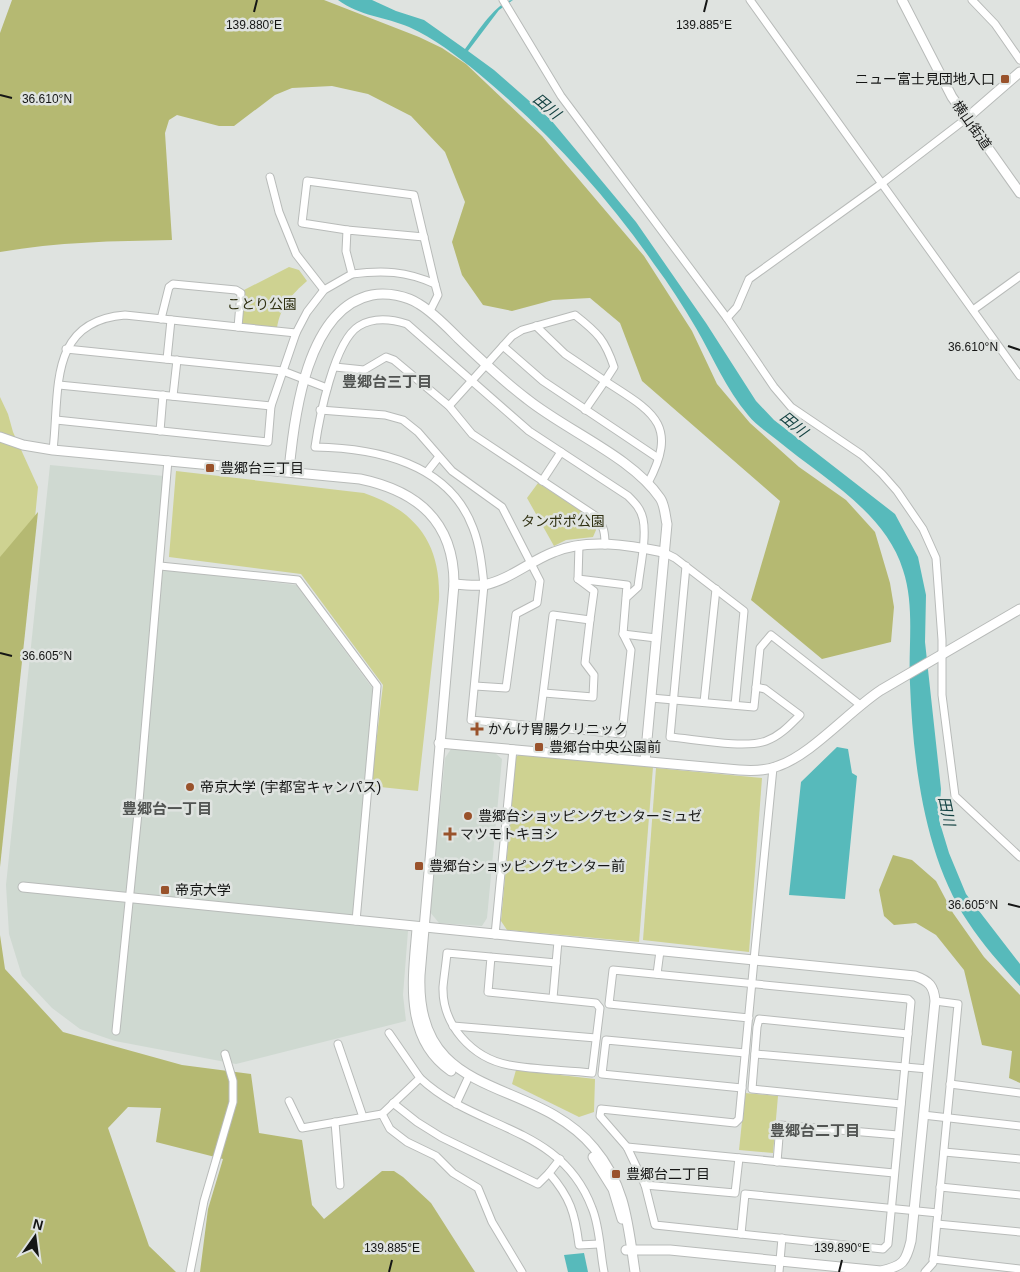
<svg xmlns="http://www.w3.org/2000/svg" width="1020" height="1272" viewBox="0 0 1020 1272" font-family="Helvetica,'Noto Sans JP',sans-serif">
	<rect width="100%" height="100%" fill="#dfe3e0"/>
	<g fill="#cfd9d1">
		<polygon points="50,465 164,476 156,568 296,585 373,689 352,924 408,931 403,995 406,1021 236,1064 115,1041 80,1029 52,1008 22,976 9,934 6,885"/>
		<polygon points="451,749 495,753 502,759 487,918 482,926 439,923 430,912 445,758"/>
	</g>
	<g fill="#ced291">
		<path d="M289,267L299,270L307,281C292,294 280,307 277,328L240,325L244,290Z"/>
		<polygon points="0,397 8,414 13,432 38,487 35,518 0,596"/>
		<path d="M176,471L364,493C417,511 441,544 439,600L418,791L371,786L383,685L301,574L169,557Z"/>
		<polygon points="538,483 591,517 596,530 593,537 566,540 554,546 527,498"/>
		<polygon points="522,752 653,767 639,942 507,930 501,921 516,757"/>
		<polygon points="656,768 762,778 749,952 643,940"/>
		<polygon points="516,1070 595,1079 594,1112 579,1117 512,1084"/>
		<polygon points="745,1093 778,1096 773,1153 739,1150"/>
	</g>
	<g fill="#b5b972">
		<path d="M12,0H324L419,37L442,48L466,64L542,136L644,256L692,331L717,384L750,423L799,467L846,500L875,532L890,583L894,607L891,642L822,659L751,600L780,501L642,381L620,323L590,298L553,300L512,311L483,305L462,275L452,242L465,202L445,152L411,116L368,94L332,86L292,88L275,95L234,126H219L177,115L169,120L165,133L172,240C114,241 57,242 0,252V33Z"/>
		<polygon points="38,512 0,867 0,557"/>
		<polygon points="893,855 912,860 936,881 953,913 984,957 1020,995 1020,1083 1009,1078 1012,1051 982,1045 964,970 936,935 916,923 894,925 884,916 879,890"/>
		<polygon points="0,935 5,969 63,1032 182,1065 251,1074 259,1133 302,1140 312,1205 324,1219 382,1171 394,1171 403,1177 431,1203 475,1272 200,1272 208,1209 223,1159 156,1142 161,1108 128,1107 108,1128 149,1246 176,1272 0,1272"/>
	</g>
	<g fill="#57babb">
		<path d="M338,0H372L396,11L424,20L465,49C474,37 497,0 513,0L499,10L468,51L494,70L551,120L636,222L706,323L756,401L774,420L895,514L918,557L926,595L925,642L941,789L939,820L949,853L966,894L1020,964V986C1002,966 983,945 968,922C924,856 913,761 910,684C908,647 915,606 903,570C885,511 821,477 777,440C767,432 756,425 748,415C726,389 713,357 696,328C683,306 669,284 654,264C605,193 544,128 478,73C457,56 434,38 409,27C386,17 359,16 338,0Z"/>
		<polygon points="837,747 848,749 852,773 857,776 845,899 789,895 801,782"/>
		<polygon points="584,1253 588,1272 568,1272 564,1255"/>
	</g>
	<g fill="none" stroke-linecap="round" stroke-linejoin="round">
		<g stroke="#b8bbb9" stroke-width="9">
			<g id="minor">
				<polyline points="503,0 561,96 727,318 774,387 791,407 862,455 882,474 897,491 923,529 936,558 942,640 942,695 955,796 1020,857"/>
				<polyline points="750,0 1020,376"/>
				<polyline points="972,0 995,24 1020,60"/>
				<polyline points="270,177 279,212 296,254 324,290"/>
				<polyline points="347,230 302,223 307,181 414,195 435,284"/>
				<path d="M424,237L347,230L346,251L352,274C383,270 406,271 435,284L438,295L430,311"/>
				<polyline points="973,310 1020,276"/>
				<polyline points="727,318 737,307 749,279 881,184 967,118"/>
				<polyline points="161,319 169,287 173,284 236,290 241,293 238,327 296,333"/>
				<polyline points="536,326 565,354 605,381 585,410"/>
				<polyline points="503,346 543,381 658,458"/>
				<polyline points="66,349 283,371 327,388"/>
				<polyline points="167,359 171,320"/>
				<path d="M335,367L364,370L386,357L394,360L449,406L472,434L597,517C604,527 605,533 605,545"/>
				<polyline points="59,385 271,406"/>
				<polyline points="173,396 177,360"/>
				<path d="M449,406L512,336L522,330L575,315C598,333 605,340 614,367L605,381C651,411 680,423 648,483"/>
				<polyline points="320,410 385,415 403,420 418,432 452,471 502,507 540,581 537,603 516,614 506,688 475,686"/>
				<polyline points="56,420 268,442 271,406 296,333 307,312 324,290 352,274"/>
				<polyline points="160,431 163,395"/>
				<path d="M53,450C60,392 47,321 125,315L238,327"/>
				<polyline points="427,472 438,458"/>
				<polyline points="542,481 561,452"/>
				<polyline points="663,552 675,558 744,611 735,705"/>
				<polyline points="160,566 298,580 377,686 356,921"/>
				<path d="M686,566L670,737C694,739 744,749 766,741C780,736 790,725 800,715L765,689L756,687"/>
				<path d="M578,579L627,585L623,634L631,650L622,734L471,720L484,585C482,566 480,546 473,528C449,463 376,448 315,447C319,419 334,341 359,326C374,317 391,319 407,324L529,431L628,496C635,503 641,509 643,519C647,537 640,568 638,587L626,598"/>
				<polyline points="623,634 656,638"/>
				<polyline points="544,693 593,697 594,675 585,663 590,620"/>
				<polyline points="651,698 754,707 760,648 771,635 859,704"/>
				<polyline points="704,702 716,589"/>
				<polyline points="539,726 553,615 590,620 594,591 578,579 579,545"/>
				<polyline points="552,752 556,728"/>
				<polyline points="495,935 513,749"/>
				<path d="M491,957L488,992L596,1003L600,1008L592,1073C565,1070 536,1070 509,1065C472,1058 442,1025 443,987C444,976 446,964 447,953L556,963"/>
				<polyline points="657,974 660,951"/>
				<polyline points="553,998 558,941"/>
				<path d="M749,1018L609,1004L613,970L908,999L911,1002L888,1244L883,1249L655,1225L645,1185L627,1147L600,1116L601,1109L735,1123L739,1119C744,1066 749,1013 754,960L773,768"/>
				<polyline points="453,1026 596,1038"/>
				<polyline points="116,1031 138,813 168,460"/>
				<polyline points="389,1033 420,1078"/>
				<polyline points="338,1044 363,1117"/>
				<polyline points="755,1054 928,1069"/>
				<polyline points="950,1084 1020,1093"/>
				<polyline points="742,1088 602,1074 606,1040 745,1053"/>
				<polyline points="289,1101 302,1128 382,1114"/>
				<polyline points="393,1103 417,1122 441,1137 538,1184 549,1173"/>
				<polyline points="456,1104 469,1076"/>
				<polyline points="901,1104 752,1089 757,1027 759,1019 908,1034"/>
				<polyline points="923,1115 1020,1126"/>
				<polyline points="335,1122 340,1185"/>
				<polyline points="627,1147 894,1173"/>
				<polyline points="944,1152 1020,1159"/>
				<path d="M560,1159L549,1173C570,1197 575,1213 579,1245L599,1244"/>
				<polyline points="777,1162 780,1125 898,1135"/>
				<polyline points="645,1185 735,1193 739,1158"/>
				<polyline points="940,1187 1020,1195"/>
				<polyline points="937,1224 1020,1232"/>
				<polyline points="741,1234 745,1194 938,1213"/>
				<polyline points="933,1259 1020,1269"/>
				<polyline points="190,1272 204,1201 233,1102 233,1081 225,1054"/>
				<path d="M522,1272L492,1222L478,1188L453,1173L436,1156L407,1142L390,1129L382,1114L420,1078C476,1131 561,1125 592,1208C600,1227 600,1252 604,1272"/>
				<polyline points="779,1272 782,1238"/>
				<polyline points="925,1272 933,1263 958,1004 935,1001"/>
			</g>
		</g>
		<g stroke="#b8bbb9" stroke-width="11">
			<g id="tertiary">
				<polyline points="902,0 952,97 1020,193"/>
				<polyline points="967,118 1020,72"/>
				<path d="M0,437L23,445L53,450L360,479C418,491 454,522 454,584L420,975C415,1104 533,1074 594,1148C626,1186 628,1225 635,1272"/>
				<path d="M289,471C294,416 307,308 372,295C387,292 407,296 419,304C434,313 447,327 459,339C481,360 503,381 527,399C567,431 632,457 660,498C665,505 665,516 667,524L645,761"/>
				<path d="M454,584C464,585 475,586 484,585C509,580 530,561 554,552C587,538 629,545 663,552"/>
				<path d="M439,743L739,770C752,771 766,771 778,766C811,755 849,711 881,690L1020,609"/>
				<path d="M23,887L915,976C929,981 934,986 935,1001L911,1241C906,1262 903,1266 881,1271L670,1250H626"/>
				<path d="M417,929C413,978 403,1038 451,1071"/>
				<polyline points="593,1157 613,1189 622,1219"/>
			</g>
		</g>
		<use href="#minor" stroke="#fff" stroke-width="7"/>
		<use href="#tertiary" stroke="#fff" stroke-width="9"/>
	</g>
	<path fill="none" stroke="#151615" stroke-width="2" d="M254,12L257,0M704,12L707,0M0,95L12,98M1008,346L1020,350M0,653L12,656M1008,904L1020,907M389,1272L392,1260M839,1272L842,1260"/>
	<g fill="#99522b" stroke="#dfe3e0" stroke-width="2">
		<rect x="1000" y="74" width="10" height="10" rx="2.5"/>
		<rect x="205" y="463" width="10" height="10" rx="2.5"/>
		<path d="M474.5 721.5h5v5h5v5h-5v5h-5v-5h-5v-5h5z"/>
		<rect x="534" y="742" width="10" height="10" rx="2.5"/>
		<circle cx="190" cy="787" r="5"/>
		<circle cx="468" cy="816" r="5"/>
		<path d="M447.5 826.5h5v5h5v5h-5v5h-5v-5h-5v-5h5z"/>
		<rect x="414" y="861" width="10" height="10" rx="2.5"/>
		<rect x="160" y="885" width="10" height="10" rx="2.5"/>
		<rect x="611" y="1169" width="10" height="10" rx="2.5"/>
	</g>
	<g text-anchor="middle" dominant-baseline="central" stroke-width="5" stroke-linejoin="round" paint-order="stroke">
		<g font-size="14" fill="#151615" stroke="#dfe3e0" text-anchor="start">
			<text x="995" y="79" text-anchor="end">ニュー富士見団地入口</text>
			<text x="220" y="468">豊郷台三丁目</text>
			<text x="488" y="729">かんけ胃腸クリニック</text>
			<text x="549" y="747">豊郷台中央公園前</text>
			<text x="200" y="787">帝京大学 (宇都宮キャンパス)</text>
			<text x="478" y="816">豊郷台ショッピングセンターミュゼ</text>
			<text x="460" y="834">マツモトキヨシ</text>
			<text x="429" y="866">豊郷台ショッピングセンター前</text>
			<text x="175" y="890">帝京大学</text>
			<text x="626" y="1174">豊郷台二丁目</text>
		</g>
		<g font-size="14" fill="#151615" stroke="#dfe3e0">
			<text transform="translate(972 125) rotate(55)">横山街道</text>
		</g>
		<g font-size="14" fill="#303112" stroke="#dfe3e0">
			<text x="262" y="304">ことり公園</text>
			<text x="563" y="521">タンポポ公園</text>
		</g>
		<g font-size="15" font-style="italic" fill="#144242" stroke="#dfe3e0">
			<text transform="translate(547 106) rotate(40)">田川</text>
			<text transform="translate(794 424) rotate(40)">田川</text>
			<text transform="translate(947 811) rotate(78)">田川</text>
		</g>
		<g font-size="15" font-weight="bold" fill="#515452" stroke="#dfe3e0">
			<text x="387" y="381">豊郷台三丁目</text>
			<text x="167" y="808">豊郷台一丁目</text>
			<text x="815" y="1130">豊郷台二丁目</text>
		</g>
	</g>
	<g font-size="12" text-anchor="middle" fill="#151615" stroke="#dfe3e0" stroke-width="5" stroke-linejoin="round" paint-order="stroke">
		<text x="254" y="29">139.880°E</text>
		<text x="704" y="29">139.885°E</text>
		<text x="47" y="103">36.610°N</text>
		<text x="973" y="351">36.610°N</text>
		<text x="47" y="660">36.605°N</text>
		<text x="973" y="909">36.605°N</text>
		<text x="392" y="1252">139.885°E</text>
		<text x="842" y="1252">139.890°E</text>
	</g>
	<g transform="translate(35 1237) rotate(14)" stroke="#dfe3e0" stroke-width="4" paint-order="stroke">
	<path d="M0-4L9 19L0 12L-9 19Z" fill="#151615"/>
	<text y="-8" font-size="14" font-weight="bold" text-anchor="middle" fill="#151615">N</text>
	</g>
</svg>
